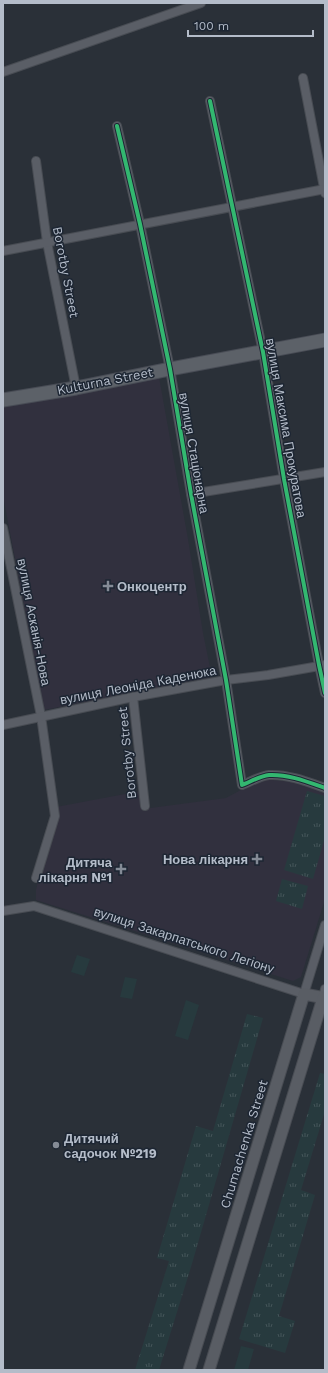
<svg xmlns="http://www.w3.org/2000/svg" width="328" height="1373" viewBox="0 0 328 1373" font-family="'Work Sans',sans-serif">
	<defs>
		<pattern id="grass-tufts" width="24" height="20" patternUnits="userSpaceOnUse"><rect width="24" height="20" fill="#273a3e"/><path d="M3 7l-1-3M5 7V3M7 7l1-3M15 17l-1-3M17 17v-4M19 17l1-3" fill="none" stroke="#445559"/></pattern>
	</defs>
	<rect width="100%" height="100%" fill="#2a3038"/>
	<g fill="#31303e">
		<polygon points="159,377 188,539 203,633 212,677 44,710 3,496 3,406"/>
		<polygon points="261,779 297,782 325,793 325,899 301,977 293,981 36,900 36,890 56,807 141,791 143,809 226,798"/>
	</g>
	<g fill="url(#grass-tufts)">
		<polygon points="307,791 325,796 325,837 313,879 284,870"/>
		<polygon points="282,879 308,886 302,909 276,901"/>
		<polygon points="247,1014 263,1018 191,1267 159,1370 135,1370 169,1261 157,1258 196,1126 213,1131"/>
		<polygon points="320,1073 325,1074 325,1111 301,1190 315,1195 279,1316 295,1321 285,1353 239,1339"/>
	</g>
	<g fill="#273a3e">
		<polygon points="77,955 90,959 84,976 71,972"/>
		<polygon points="125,977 137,979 132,999 120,997"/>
		<polygon points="186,1000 199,1005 188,1040 175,1036"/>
		<polygon points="241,1346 254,1349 248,1370 234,1370"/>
	</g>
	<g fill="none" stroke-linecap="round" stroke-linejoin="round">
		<g stroke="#484c53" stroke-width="10">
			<g id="street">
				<polyline points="3,72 201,3"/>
				<polyline points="303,78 325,193"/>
				<polyline points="210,101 263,352 284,479 319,665 325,693"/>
				<path d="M117,126L140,224L170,369L191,494L226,680L242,785C250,782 260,776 269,775C288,774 308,782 325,788"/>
				<polyline points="36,161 47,242 76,388"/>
				<polyline points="3,251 325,189"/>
				<polyline points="191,494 325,472"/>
				<polyline points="3,528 41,716 55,816 36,878"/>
				<polyline points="133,697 145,806"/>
				<polyline points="3,725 133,697 226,680 268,675 325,665"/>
				<polyline points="3,911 34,906 304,994 325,925"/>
				<polyline points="323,998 325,989"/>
			</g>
		</g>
		<g stroke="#484c53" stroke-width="13">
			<g id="secondary">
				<polyline points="189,1370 304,994 325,998"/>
				<polyline points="209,1370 323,998"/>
			</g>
		</g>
		<g stroke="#484c55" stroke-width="15">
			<polyline id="primary" points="3,400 76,388 170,369 325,340"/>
		</g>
		<use href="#street" stroke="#5a5e66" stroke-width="8"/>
		<use href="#secondary" stroke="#595d64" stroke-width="11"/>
		<use href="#primary" stroke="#5c6168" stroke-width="13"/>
		<g stroke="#1d2633" stroke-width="6">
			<g id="cycleway">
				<polyline points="210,101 263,352 284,479 319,665 325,693"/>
				<path d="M117,126L140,224L170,369L191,494L226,680L242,785C250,782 260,776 269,775C288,774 308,782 325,788"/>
			</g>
		</g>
		<use href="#cycleway" stroke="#33b770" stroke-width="4"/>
	</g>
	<g fill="#848b96" stroke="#1d2633" stroke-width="1.5">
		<path d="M106 580h4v4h4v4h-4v4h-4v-4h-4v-4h4z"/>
		<path d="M255 853h4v4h4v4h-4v4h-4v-4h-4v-4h4z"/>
		<path d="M119 863h4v4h4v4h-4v4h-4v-4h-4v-4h4z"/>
		<circle cx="56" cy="1145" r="4"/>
	</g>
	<g text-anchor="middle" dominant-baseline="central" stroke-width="3" stroke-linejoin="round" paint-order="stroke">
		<g font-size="13" fill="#b4bcc9" stroke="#1d2633">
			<text transform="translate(66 272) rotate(79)">Borotby Street</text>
			<text transform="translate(105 381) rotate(-11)">Kulturna Street</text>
			<text transform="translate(286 428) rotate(80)">вулиця Максима Прокуратова</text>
			<text transform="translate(194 453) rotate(80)">вулиця Стаціонарна</text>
			<text transform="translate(34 622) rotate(79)">вулиця Асканія-Нова</text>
			<text transform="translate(138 685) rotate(-11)">вулиця Леоніда Каденюка</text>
			<text transform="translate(127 753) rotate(-96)">Borotby Street</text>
			<text transform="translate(184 940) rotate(18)">вулиця Закарпатського Легіону</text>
			<text transform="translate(244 1144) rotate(-73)">Chumachenka Street</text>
		</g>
		<g font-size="13" font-weight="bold" fill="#b4bcc9" stroke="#1d2633" text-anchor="start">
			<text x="117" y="586">Онкоцентр</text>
			<text x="248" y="859" text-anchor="end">Нова лікарня</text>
			<text x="112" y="862" text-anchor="end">Дитяча<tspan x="112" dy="15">лікарня №1</tspan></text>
			<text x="64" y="1138">Дитячий<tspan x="64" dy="15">садочок №219</tspan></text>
		</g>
	</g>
	<rect width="328" height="1373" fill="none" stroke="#b4bcc9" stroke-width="8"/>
	<path d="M188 30v6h125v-6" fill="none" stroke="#b4bcc9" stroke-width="2"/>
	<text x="194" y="30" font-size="12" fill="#b4bcc9" stroke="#1d2633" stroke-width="3" paint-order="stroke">100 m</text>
</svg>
